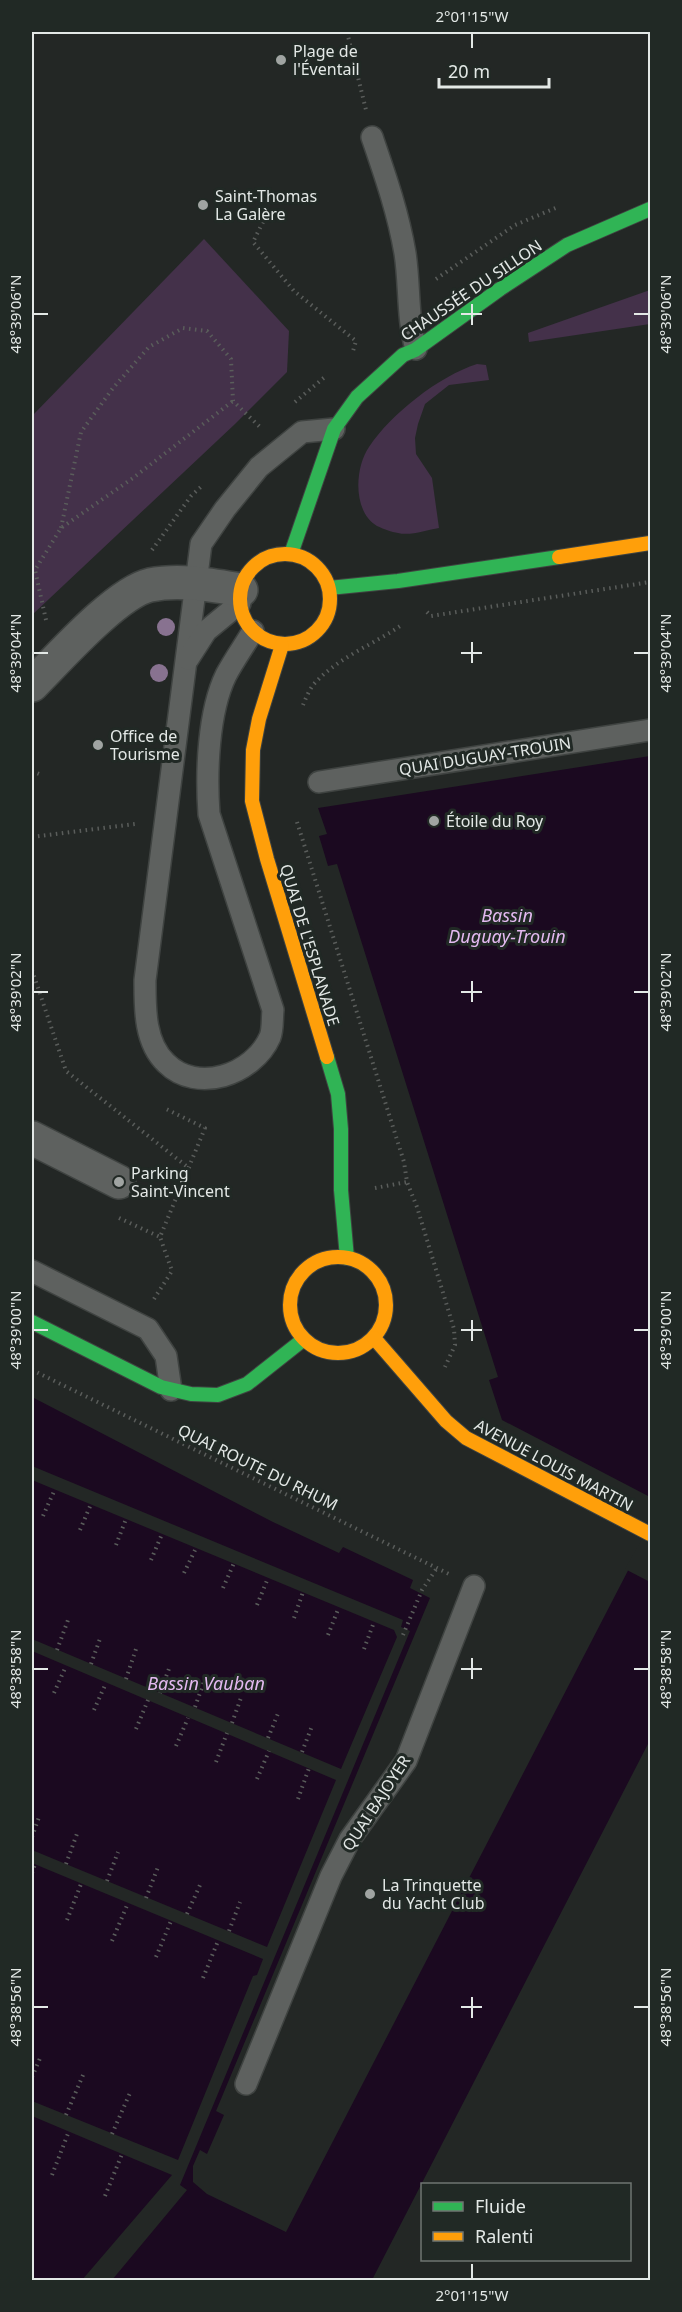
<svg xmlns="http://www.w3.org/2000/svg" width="682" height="2312" viewBox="0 0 682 2312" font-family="'Noto Sans',sans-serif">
	<rect width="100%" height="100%" fill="#232725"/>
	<g fill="#44314a">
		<polygon points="204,239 289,331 287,372 235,424 32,615 32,416"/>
		<polygon points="650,290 650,324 529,342 528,333"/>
		<path d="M477,364L486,365L489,380L449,385L425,404L418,424L415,438L416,454L432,478L439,528C427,530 410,536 398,533C392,532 383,529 377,526C352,511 355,467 369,447C391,414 439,376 477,364Z"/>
	</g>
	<g fill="#1b0920">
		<polygon points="650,756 650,1497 502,1420 489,1380 498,1377 337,864 328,866 319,836 327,834 318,808"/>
		<polygon points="32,1397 273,1522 339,1553 343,1547 413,1580 410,1588 430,1598 216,2111 224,2115 207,2154 200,2150 193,2166 193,2182 207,2194 286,2232 650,1528 650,1740 372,2280 32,2280"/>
	</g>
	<g fill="#232725">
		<polygon points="32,1466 403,1620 401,1627 410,1631 180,2185 187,2190 112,2280 82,2280 172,2175 32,2116 32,2101 178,2160 253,1976 257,1975 263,1959 32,1863 32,1850 267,1947 336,1780 32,1651 32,1639 341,1769 397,1637 394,1630 32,1480"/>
		<polygon points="650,1525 650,1582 625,1569"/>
	</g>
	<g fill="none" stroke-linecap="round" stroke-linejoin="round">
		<g stroke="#3f4341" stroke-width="24">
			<g id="lane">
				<path d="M372,137C385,175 398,212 405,253C410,285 407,318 416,349"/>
				<path d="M253,631C244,646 234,660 226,675C208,712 206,773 209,814L273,1010C272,1018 273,1030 270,1037C253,1075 197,1094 166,1063C144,1042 145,1007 145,980L201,544L225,509L259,467L302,432L334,429"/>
				<polyline points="188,659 206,631 240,603"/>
				<polyline points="319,782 650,730"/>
				<polyline points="32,1271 148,1329 166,1356 171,1390"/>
				<polyline points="246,2084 331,1876 350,1839 406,1761 474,1586"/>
			</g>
		</g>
		<g stroke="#3f4341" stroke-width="36">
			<g id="street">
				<path d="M32,685C58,659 116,593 150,585C180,579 211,585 241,590"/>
				<polyline points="32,1138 119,1182"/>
			</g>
		</g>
		<g stroke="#3f4341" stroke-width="16">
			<g id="fast">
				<polyline points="291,554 334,429 357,397 403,355 415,350 500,289 567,245 650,209"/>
				<polyline points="329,588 398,581 559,557"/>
				<polyline points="327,1057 338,1094 341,1129 341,1190 347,1258"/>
				<polyline points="32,1322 161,1387 191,1394 218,1395 247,1384 304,1339"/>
			</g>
		</g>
		<g stroke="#3f4341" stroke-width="16">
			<g id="slow">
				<circle cx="285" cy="599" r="45"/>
				<polyline points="559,557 650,543"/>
				<polyline points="282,645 259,719 253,750 252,801 267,859 327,1057"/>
				<circle cx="338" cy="1305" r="48"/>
				<polyline points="374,1338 446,1421 466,1438 650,1534"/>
			</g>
		</g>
		<g stroke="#5a5d5b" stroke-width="4" stroke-dasharray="1.5 4.5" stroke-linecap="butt">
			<polyline points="347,32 366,110"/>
			<polyline points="263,222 253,242 294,291 356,341 353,351"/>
			<polyline points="436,279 515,225 558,207"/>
			<polyline points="295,402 326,376"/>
			<polyline points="61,528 81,432 113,388 149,347 183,328 207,331 231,359 233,401 261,428"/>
			<polyline points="152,550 191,496 203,485"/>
			<polyline points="427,612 431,616 650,582"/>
			<polyline points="46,620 35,570 61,528 133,478 233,401"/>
			<path d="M303,705C306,698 309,690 314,684C338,657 375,644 403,624"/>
			<polyline points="32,771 39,774"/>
			<polyline points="297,822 404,1162 407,1182 417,1207 454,1329 455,1345 445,1367"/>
			<polyline points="32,837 135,824"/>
			<polyline points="32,970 66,1071 190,1169"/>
			<polyline points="375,1188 407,1182"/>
			<polyline points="119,1218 160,1237 205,1128 164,1108"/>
			<polyline points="154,1299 172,1271 160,1237"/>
			<polyline points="32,1370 449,1574"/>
			<polyline points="43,1516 55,1489"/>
			<polyline points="80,1530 91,1504"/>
			<polyline points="116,1545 126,1519"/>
			<polyline points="151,1560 162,1534"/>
			<polyline points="184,1573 196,1548"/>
			<polyline points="223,1588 234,1563"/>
			<polyline points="257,1605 268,1578"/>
			<polyline points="294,1618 303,1592"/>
			<polyline points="328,1635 339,1607"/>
			<polyline points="403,1635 422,1590 437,1568"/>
			<polyline points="364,1649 374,1622"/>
			<polyline points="57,1650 68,1620"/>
			<polyline points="91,1664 101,1636"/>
			<polyline points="126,1679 136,1649"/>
			<polyline points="54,1693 66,1666"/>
			<polyline points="160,1693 170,1666"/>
			<polyline points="195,1707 205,1679"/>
			<polyline points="94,1710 106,1683"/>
			<polyline points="232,1723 242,1695"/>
			<polyline points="136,1729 148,1700"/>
			<polyline points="268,1738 279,1711"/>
			<polyline points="176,1746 188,1718"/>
			<polyline points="302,1752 312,1726"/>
			<polyline points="216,1762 227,1733"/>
			<polyline points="257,1779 269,1751"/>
			<polyline points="298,1799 309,1768"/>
			<polyline points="32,1837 39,1817"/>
			<polyline points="66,1864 78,1831"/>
			<polyline points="32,1873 35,1864"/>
			<polyline points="107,1881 118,1852"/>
			<polyline points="146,1898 158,1867"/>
			<polyline points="187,1914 200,1885"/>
			<polyline points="67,1920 81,1884"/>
			<polyline points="229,1931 240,1902"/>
			<polyline points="112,1941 128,1903"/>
			<polyline points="156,1957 171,1921"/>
			<polyline points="203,1978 218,1941"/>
			<polyline points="32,2077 41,2056"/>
			<polyline points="66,2115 83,2075"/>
			<polyline points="112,2134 130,2093"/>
			<polyline points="52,2175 69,2131"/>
			<polyline points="105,2196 122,2154"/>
		</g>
		<use href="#lane" stroke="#5e615f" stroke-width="21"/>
		<use href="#street" stroke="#5e615f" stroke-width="33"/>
		<use href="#fast" stroke="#30b455" stroke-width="14"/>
		<use href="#slow" stroke="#ff9f0a" stroke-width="14"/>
	</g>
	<g fill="#887290">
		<circle cx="166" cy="627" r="9"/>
		<circle cx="159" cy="673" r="9"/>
	</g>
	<path fill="none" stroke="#e3e8e6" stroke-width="2" d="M472,33V48M472,304V325M33,314H48M461,314H482M634,314H649M472,642V663M33,653H48M461,653H482M634,653H649M472,981V1002M33,992H48M461,992H482M634,992H649M472,1320V1341M33,1330H48M461,1330H482M634,1330H649M472,1658V1679M33,1669H48M461,1669H482M634,1669H649M472,1997V2018M33,2007H48M461,2007H482M634,2007H649M472,2264V2279"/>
	<g fill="#a0a4a2" stroke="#212925" stroke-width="2">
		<circle cx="281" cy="60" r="6"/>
		<circle cx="203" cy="205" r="6"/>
		<circle cx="98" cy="745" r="6"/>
		<circle cx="434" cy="821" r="6"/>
		<circle cx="119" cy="1182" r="6"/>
		<circle cx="370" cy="1894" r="6"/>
	</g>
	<g text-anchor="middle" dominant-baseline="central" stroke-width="6" stroke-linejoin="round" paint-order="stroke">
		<g font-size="16" fill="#e3e8e6" stroke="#212925" text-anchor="start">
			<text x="293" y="51">Plage de<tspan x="293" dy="18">l'Éventail</tspan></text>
			<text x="215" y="196">Saint-Thomas<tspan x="215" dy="18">La Galère</tspan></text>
			<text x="110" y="736">Office de<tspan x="110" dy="18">Tourisme</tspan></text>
			<text x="446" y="821">Étoile du Roy</text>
			<text x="131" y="1173">Parking<tspan x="131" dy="18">Saint-Vincent</tspan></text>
			<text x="382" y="1885">La Trinquette<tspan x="382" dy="18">du Yacht Club</tspan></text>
		</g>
		<g font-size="16" fill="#e3e8e6" stroke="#212925">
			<text transform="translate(471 290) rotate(-34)">CHAUSSÉE DU SILLON</text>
			<text transform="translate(485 756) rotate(-9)">QUAI DUGUAY-TROUIN</text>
			<text transform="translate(310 945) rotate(73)">QUAI DE L'ESPLANADE</text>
			<text transform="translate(554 1465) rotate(28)">AVENUE LOUIS MARTIN</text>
			<text transform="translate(258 1467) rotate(26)">QUAI ROUTE DU RHUM</text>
			<text transform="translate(376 1803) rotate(-57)">QUAI BAJOYER</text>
		</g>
		<g font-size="18" font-style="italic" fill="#e3b9f0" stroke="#212925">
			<text x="507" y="915">Bassin<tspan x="507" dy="21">Duguay-Trouin</tspan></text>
			<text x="206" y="1683">Bassin Vauban</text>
		</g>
	</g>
	<rect width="682" height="2312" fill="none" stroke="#212925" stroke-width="66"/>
	<rect x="421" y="2183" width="210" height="78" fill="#212925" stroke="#6f7572" stroke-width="1.5"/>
	<rect x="433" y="2202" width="30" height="9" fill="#30b455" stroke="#6f7572" stroke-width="1.5"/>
	<text x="475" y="2213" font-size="18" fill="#e3e8e6">Fluide</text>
	<rect x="433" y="2232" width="30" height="9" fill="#ff9f0a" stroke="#6f7572" stroke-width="1.5"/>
	<text x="475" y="2243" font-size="18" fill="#e3e8e6">Ralenti</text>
	<path d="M439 78v9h110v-9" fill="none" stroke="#e3e8e6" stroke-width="3"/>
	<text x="448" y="78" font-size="18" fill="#e3e8e6" stroke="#212925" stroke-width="4.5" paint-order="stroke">20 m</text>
	<rect x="33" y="33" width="616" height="2246" fill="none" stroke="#e3e8e6" stroke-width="2"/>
	<g font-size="15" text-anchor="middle" fill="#e3e8e6">
		<text x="472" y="22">2°01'15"W</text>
		<text transform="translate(16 314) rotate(-90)" y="5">48°39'06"N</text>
		<text transform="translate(666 314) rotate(-90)" y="5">48°39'06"N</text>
		<text transform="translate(16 653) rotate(-90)" y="5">48°39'04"N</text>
		<text transform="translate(666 653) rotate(-90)" y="5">48°39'04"N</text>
		<text transform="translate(16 992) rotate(-90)" y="5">48°39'02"N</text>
		<text transform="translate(666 992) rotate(-90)" y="5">48°39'02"N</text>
		<text transform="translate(16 1330) rotate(-90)" y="5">48°39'00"N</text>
		<text transform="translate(666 1330) rotate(-90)" y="5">48°39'00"N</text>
		<text transform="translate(16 1669) rotate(-90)" y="5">48°38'58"N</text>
		<text transform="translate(666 1669) rotate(-90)" y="5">48°38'58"N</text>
		<text transform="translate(16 2007) rotate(-90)" y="5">48°38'56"N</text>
		<text transform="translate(666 2007) rotate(-90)" y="5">48°38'56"N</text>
		<text x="472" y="2301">2°01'15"W</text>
	</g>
</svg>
